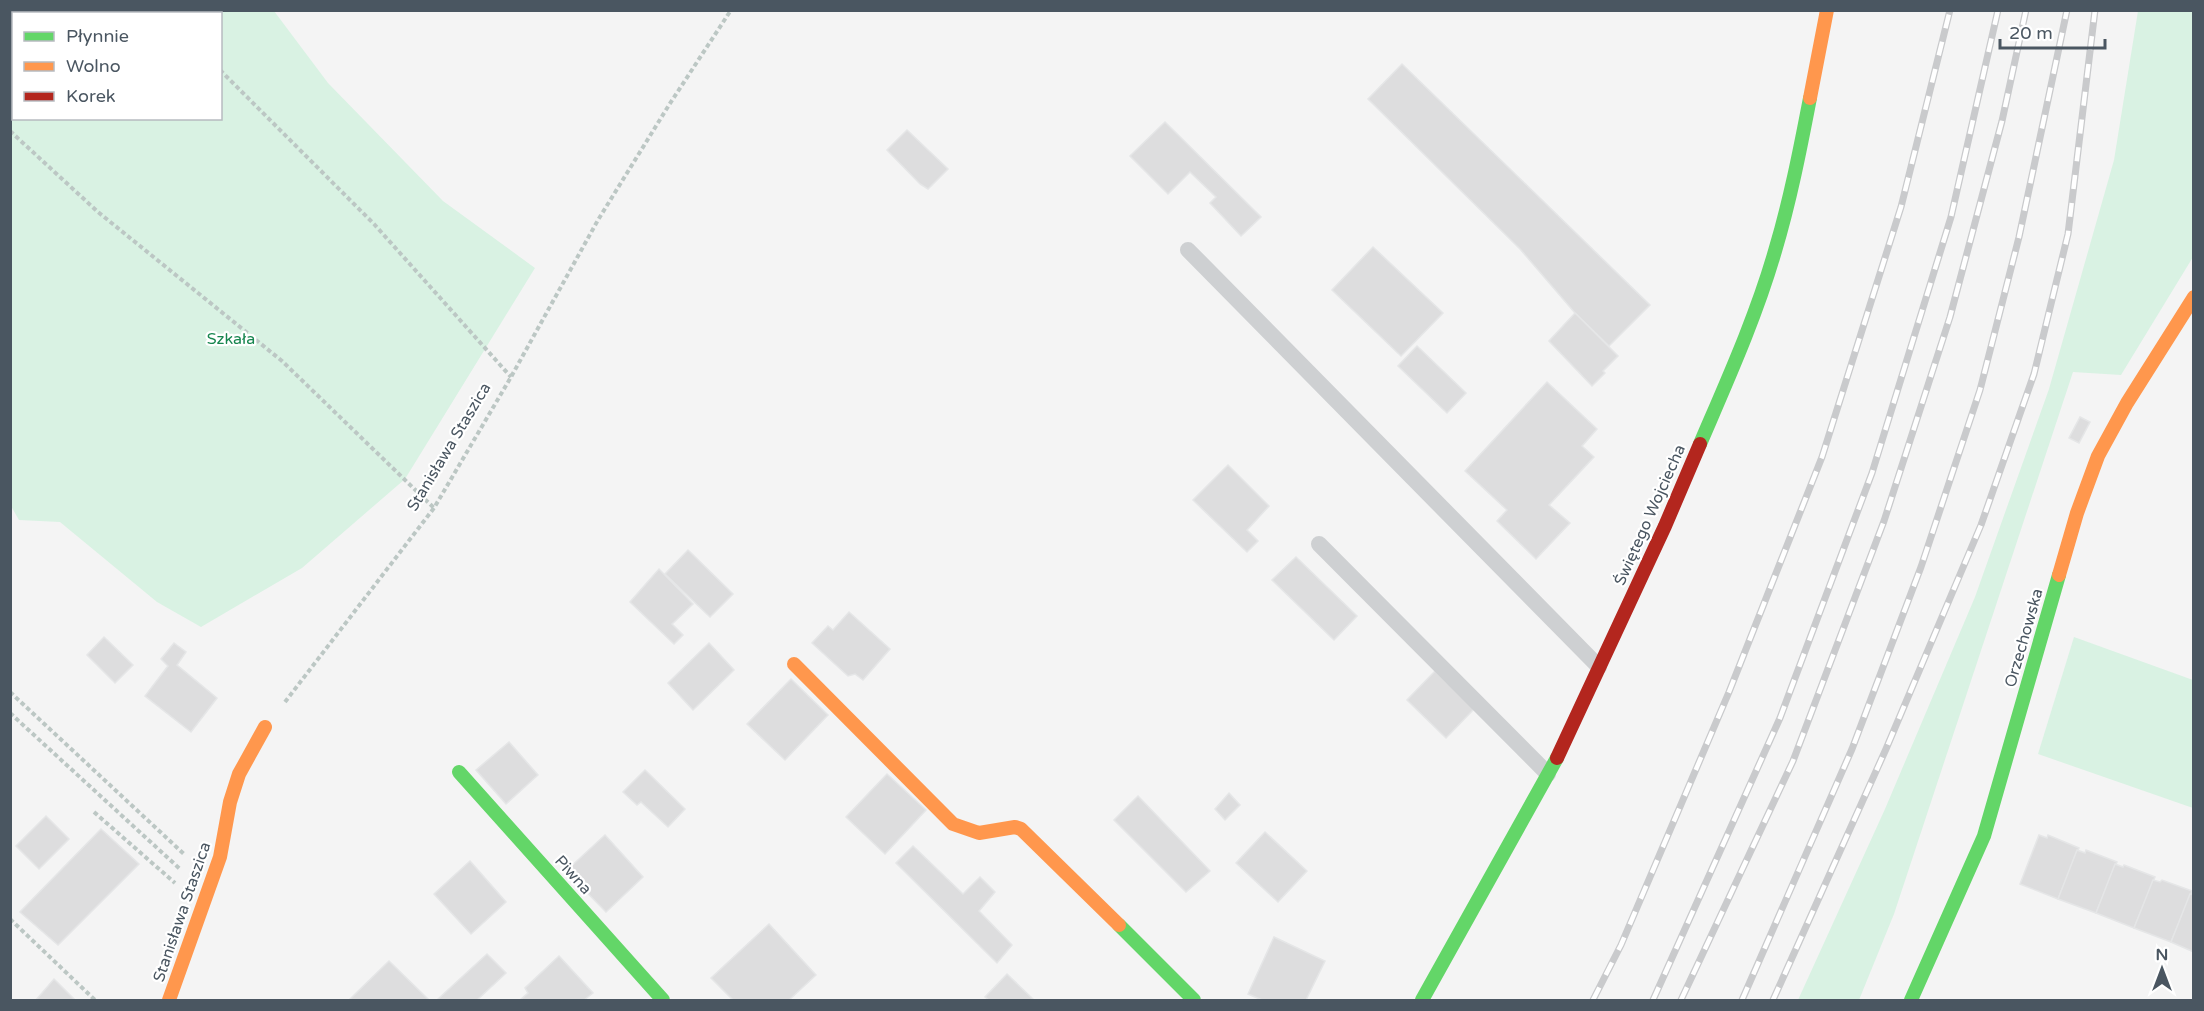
<svg xmlns="http://www.w3.org/2000/svg" width="2204" height="1011" viewBox="0 0 2204 1011" font-family="'Varela Round',sans-serif">
	<rect width="100%" height="100%" fill="#f4f4f4"/>
	<g fill="#d9f2e3" fill-rule="evenodd">
		<path d="M11,10L274,11L328,83L443,201L535,268L405,479L302,568L201,627L157,602L60,522L19,520L11,506ZM14,14H220V118H14Z"/>
		<polygon points="2138,11 2193,11 2193,257 2121,375 2073,372 1894,914 1859,1000 1798,1000 1885,809 1975,597 2049,389 2114,160"/>
		<polygon points="2074,637 2193,680 2193,808 2038,754"/>
	</g>
	<g fill="#ddddde" stroke="#e5e6e7" stroke-width="1.5">
		<polygon points="1402,64 1650,305 1609,346 1575,313 1520,249 1368,99"/>
		<polygon points="1165,122 1261,217 1241,236 1210,203 1216,197 1190,172 1168,194 1130,156"/>
		<polygon points="907,130 948,169 928,189 920,184 887,150"/>
		<polygon points="1373,247 1443,313 1401,356 1332,290"/>
		<polygon points="1575,313 1618,356 1603,371 1605,373 1592,386 1549,341"/>
		<polygon points="1417,346 1466,393 1447,413 1398,366"/>
		<polygon points="1547,382 1597,429 1582,446 1594,457 1549,505 1570,523 1536,559 1497,521 1507,510 1465,471"/>
		<polygon points="2080,417 2090,422 2079,443 2069,438"/>
		<polygon points="1228,465 1269,506 1247,530 1258,541 1247,552 1193,500"/>
		<polygon points="688,550 733,594 710,617 665,574"/>
		<polygon points="1296,557 1357,616 1334,640 1272,580"/>
		<polygon points="659,569 693,604 672,624 683,635 674,644 630,602"/>
		<polygon points="849,612 890,649 863,680 855,674 848,676 812,643 828,626 833,630"/>
		<polygon points="104,637 133,665 115,683 87,655"/>
		<polygon points="174,643 186,652 177,665 217,698 191,732 145,696 168,666 161,659"/>
		<polygon points="709,643 734,670 693,710 668,683"/>
		<polygon points="1435,671 1474,709 1446,738 1407,700"/>
		<polygon points="791,679 828,715 785,760 747,724"/>
		<polygon points="509,742 538,775 506,804 476,770"/>
		<polygon points="645,770 685,809 668,827 641,802 637,805 623,792"/>
		<polygon points="887,774 926,810 885,854 846,817"/>
		<polygon points="1229,793 1240,805 1225,820 1215,809"/>
		<polygon points="1138,796 1210,871 1186,892 1114,820"/>
		<polygon points="46,816 69,839 39,869 16,846"/>
		<polygon points="101,829 139,864 58,945 20,912"/>
		<polygon points="1265,832 1307,871 1278,902 1236,863"/>
		<polygon points="605,835 643,877 606,912 566,871"/>
		<polygon points="2039,835 2047,838 2048,835 2079,848 2058,899 2020,884"/>
		<polygon points="913,846 963,894 980,877 995,892 979,911 1012,945 997,963 896,863"/>
		<polygon points="2077,850 2085,853 2086,850 2117,862 2096,913 2058,899"/>
		<polygon points="470,861 506,902 471,934 434,894"/>
		<polygon points="2115,864 2123,867 2124,865 2155,877 2134,928 2096,913"/>
		<polygon points="2153,880 2160,882 2162,880 2192,891 2171,942 2134,928"/>
		<polygon points="2190,894 2194,895 2194,952 2171,942"/>
		<polygon points="769,924 816,975 789,1000 730,1000 732,999 711,978"/>
		<polygon points="1274,937 1325,961 1306,1000 1262,1000 1248,994"/>
		<polygon points="487,954 506,973 477,1000 437,1000"/>
		<polygon points="559,956 593,993 584,1000 520,1000 528,993 525,988"/>
		<polygon points="389,961 429,1000 349,1000"/>
		<polygon points="1007,974 1034,1000 989,1000 985,997"/>
		<polygon points="54,979 75,1000 36,1000"/>
	</g>
	<g fill="none" stroke-linecap="round" stroke-linejoin="round">
		<g stroke="#bcc7c4" stroke-width="4" stroke-dasharray="4.5 3" stroke-linecap="butt">
			<polyline points="161,10 164,14"/>
			<polyline points="220,70 374,224 511,377"/>
			<polyline points="10,131 98,212 282,361 434,508"/>
			<polyline points="10,692 185,855"/>
			<polyline points="285,702 434,508 511,377 598,220 669,105 731,10"/>
			<polyline points="10,713 180,869"/>
			<polyline points="94,812 175,883"/>
			<polyline points="10,919 95,1000"/>
		</g>
		<g stroke="#ced0d2" stroke-width="16">
			<polyline points="1188,250 1599,667"/>
			<polyline points="1319,544 1548,774"/>
		</g>
		<g stroke="#63d668" stroke-width="14">
			<path d="M1700,444C1727,381 1756,317 1775,251C1790,201 1800,150 1810,98"/>
			<polyline points="459,772 663,1000"/>
			<polyline points="1119,925 1194,1000"/>
			<polyline points="1422,1000 1557,758"/>
			<polyline points="1911,1000 1984,836 2059,575"/>
		</g>
		<g stroke="#ff974d" stroke-width="14">
			<polyline points="1810,98 1827,10"/>
			<polyline points="2059,575 2077,513 2098,456 2127,403 2194,297"/>
			<polyline points="794,664 953,824 979,833 1015,827 1021,829 1119,925"/>
			<polyline points="169,1000 220,857 230,802 239,774 265,727"/>
		</g>
		<polyline stroke="#b3261e" stroke-width="14" points="1557,758 1665,526 1700,444"/>
		<g stroke="#c9cacc" stroke-width="7">
			<g id="rail">
				<polyline points="1593,1000 1621,945 1729,692 1822,457 1901,207 1950,10"/>
				<polyline points="1653,1000 1780,718 1872,473 1951,217 1998,10"/>
				<polyline points="1681,1000 1793,761 1884,521 1950,317 2002,121 2026,10"/>
				<polyline points="1742,1000 1852,749 1921,567 1980,390 2019,237 2067,10"/>
				<polyline points="1773,1000 1886,749 1981,525 2034,374 2068,234 2095,10"/>
			</g>
		</g>
		<use href="#rail" stroke="#fff" stroke-width="4.5" stroke-dasharray="14" stroke-linecap="butt"/>
	</g>
	<g text-anchor="middle" dominant-baseline="central" stroke-width="4.5" stroke-linejoin="round" paint-order="stroke">
		<g font-size="16" fill="#17864f" stroke="#fff">
			<text x="231" y="339">Szkała</text>
		</g>
		<g font-size="16" fill="#4a5661" stroke="#fff">
			<text transform="translate(449 447) rotate(-59)">Stanisława Staszica</text>
			<text transform="translate(1650 515) rotate(-66)">Świętego Wojciecha</text>
			<text transform="translate(2024 638) rotate(-74)">Orzechowska</text>
			<text transform="translate(573 875) rotate(48)">Piwna</text>
			<text transform="translate(182 912) rotate(-71)">Stanisława Staszica</text>
		</g>
	</g>
	<rect width="2204" height="1011" fill="none" stroke="#4a5661" stroke-width="24"/>
	<rect x="12" y="12" width="210" height="108" fill="#ffffff" stroke="#b7bbc0" stroke-width="1.5"/>
	<rect x="24" y="32" width="30" height="9" fill="#63d668" stroke="#b7bbc0" stroke-width="1.5"/>
	<text x="66" y="42" font-size="18" fill="#4a5661">Płynnie</text>
	<rect x="24" y="62" width="30" height="9" fill="#ff974d" stroke="#b7bbc0" stroke-width="1.5"/>
	<text x="66" y="72" font-size="18" fill="#4a5661">Wolno</text>
	<rect x="24" y="92" width="30" height="9" fill="#b3261e" stroke="#b7bbc0" stroke-width="1.5"/>
	<text x="66" y="102" font-size="18" fill="#4a5661">Korek</text>
	<g transform="translate(2162 969)" stroke="#ffffff" stroke-width="4.5" paint-order="stroke">
	<path d="M0-4.5L10 22L0 15L-10 22Z" fill="#4a5661"/>
	<text y="-9" font-size="16" font-weight="bold" text-anchor="middle" fill="#4a5661">N</text>
	</g>
	<path d="M2000 39v9h105v-9" fill="none" stroke="#4a5661" stroke-width="3"/>
	<text x="2009" y="39" font-size="18" fill="#4a5661" stroke="#ffffff" stroke-width="4.5" paint-order="stroke">20 m</text>
</svg>
